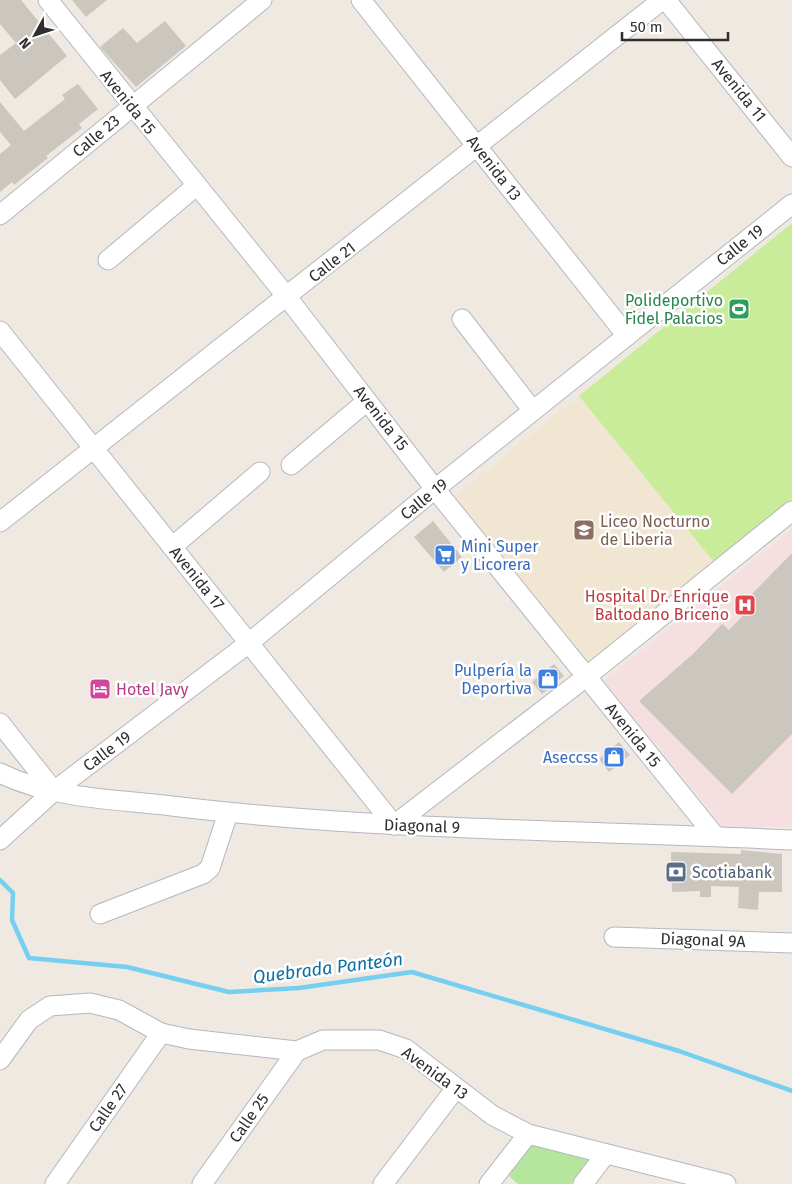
<svg xmlns="http://www.w3.org/2000/svg" width="792" height="1184" viewBox="0 0 792 1184" font-family="'Fira Sans',sans-serif">
	<rect width="100%" height="100%" fill="#efe9e1"/>
	<polygon fill="#f0e6d1" points="579,396 714,562 587,664 455,497"/>
	<polygon fill="#f5dfe0" points="792,529 792,827 724,827 604,681"/>
	<polygon fill="#b6e59e" points="532,1143 589,1159 571,1184 518,1184 509,1176"/>
	<polygon fill="#c9ec9a" points="792,223 792,499 714,562 579,396"/>
	<g fill="none" stroke-linecap="round" stroke-linejoin="round">
		<polyline stroke="#75cff0" stroke-width="4.5" points="0,880 13,893 12,920 29,958 127,967 229,992 299,988 412,972 679,1051 792,1091"/>
	</g>
	<g fill="#cbc7bf">
		<polygon points="0,0 21,0 67,56 15,99 0,80 0,55 16,43 0,24"/>
		<polygon points="72,0 107,0 86,17"/>
		<polygon points="165,21 186,46 136,87 100,47 123,28 137,43"/>
		<polygon points="78,84 98,109 79,124 82,128 46,156 48,158 14,185 12,182 0,192 0,154 11,145 0,132 0,102 24,131 65,99 62,95"/>
		<polygon points="433,521 462,557 444,572 414,537"/>
		<polygon points="792,553 792,734 732,794 639,701 693,654 722,624 729,630 755,603 749,597"/>
		<polygon points="554,664 564,676 542,694 532,682"/>
		<polygon points="619,742 630,755 609,772 599,759"/>
		<polygon points="741,850 782,854 782,892 759,892 758,910 738,908 739,887 711,886 711,897 700,897 700,891 672,892 671,852 741,854"/>
	</g>
	<g fill="none" stroke-linecap="round" stroke-linejoin="round">
		<g stroke="#b4b7c1" stroke-width="21">
			<g id="minor">
				<polyline points="48,0 287,297 435,489 715,836"/>
				<polyline points="361,0 627,336"/>
				<polyline points="666,0 792,157"/>
				<polyline points="0,215 262,0"/>
				<polyline points="108,260 196,186"/>
				<polyline points="462,319 533,411"/>
				<polyline points="0,331 394,825"/>
				<polyline points="291,465 367,401"/>
				<polyline points="0,522 662,0"/>
				<polyline points="172,547 260,472"/>
				<polyline points="0,723 54,791"/>
				<path d="M0,773C52,799 115,799 172,806C378,831 585,830 792,840"/>
				<polyline points="394,825 586,677 792,511"/>
				<polyline points="0,840 54,791 249,643 435,489 792,204"/>
				<polyline points="100,914 203,874 210,868 228,813"/>
				<polyline points="614,937 792,943"/>
				<polyline points="0,1060 29,1020 50,1006 90,1003 119,1010 161,1033 189,1039 297,1051 323,1040 379,1040 406,1049 492,1115 528,1134 726,1184"/>
				<polyline points="55,1184 161,1033"/>
				<polyline points="202,1184 297,1051"/>
				<polyline points="383,1184 456,1088"/>
				<polyline points="489,1184 528,1134"/>
				<polyline points="583,1184 605,1155"/>
			</g>
		</g>
		<use href="#minor" stroke="#fff" stroke-width="19"/>
	</g>
	<defs>
		<g id="stadium-square" transform="scale(1.125)"><rect x="-9" y="-9" width="18" height="18" rx="4" fill="#2e9e5b" stroke="#fff"/><path d="M0-5a6.5 5 0 1 0 0 10a6.5 5 0 1 0 0-10ZM-3.5-1.8h7v3.6h-7Z" fill="#fff"/></g>
		<g id="school-square" transform="scale(1.125)"><rect x="-9" y="-9" width="18" height="18" rx="4" fill="#8d6e63" stroke="#fff"/><path d="M0-5L7-2L0 1L-7-2ZM-4 1L0 2.5L4 1V4Q0 6-4 4Z" fill="#fff"/></g>
		<g id="supermarket-square" transform="scale(1.125)"><rect x="-9" y="-9" width="18" height="18" rx="4" fill="#3f7fe0" stroke="#fff"/><path d="M-6-5.5h2.5l.6 2H6L4.5 2H-2.5L-4.4-4H-6ZM-1.5 3.2a1.3 1.3 0 1 0 .1 0ZM3 3.2a1.3 1.3 0 1 0 .1 0Z" fill="#fff"/></g>
		<g id="hospital-square" transform="scale(1.125)"><rect x="-9" y="-9" width="18" height="18" rx="4" fill="#e0444e" stroke="#fff"/><path d="M-5-5h3v3.5h4V-5h3V5h-3V1.5h-4V5h-3Z" fill="#fff"/></g>
		<g id="shop-square" transform="scale(1.125)"><rect x="-9" y="-9" width="18" height="18" rx="4" fill="#3f7fe0" stroke="#fff"/><path d="M-5-2.5h2.3a2.7 3.5 0 0 1 5.4 0H5L5.5 6h-11ZM-1.5-2.5h3a1.5 2.3 0 0 0-3 0Z" fill="#fff"/></g>
		<g id="hotel-square" transform="scale(1.125)"><rect x="-9" y="-9" width="18" height="18" rx="4" fill="#d1479c" stroke="#fff"/><path d="M-6-4.5h1.5V1H6V5H4.5V3h-9V5H-6ZM-4 0a1.8 1.8 0 1 1 3.6 0ZM.5 0V-2.5h3Q6-2.5 6 0Z" fill="#fff"/></g>
		<g id="bank-square" transform="scale(1.125)"><rect x="-9" y="-9" width="18" height="18" rx="4" fill="#5c6f8a" stroke="#fff"/><path d="M-6-4H6V4H-6ZM0-2.3a2.3 2.3 0 1 0 0 4.6a2.3 2.3 0 1 0 0-4.6Z" fill="#fff"/></g>
	</defs>
	<g fill-rule="evenodd">
		<use href="#stadium-square" x="739" y="309"/>
		<use href="#school-square" x="584" y="530"/>
		<use href="#supermarket-square" x="445" y="555"/>
		<use href="#hospital-square" x="745" y="605"/>
		<use href="#shop-square" x="548" y="679"/>
		<use href="#hotel-square" x="100" y="689"/>
		<use href="#shop-square" x="614" y="757"/>
		<use href="#bank-square" x="676" y="872"/>
	</g>
	<g text-anchor="middle" dominant-baseline="central" stroke-width="5" stroke-linejoin="round" paint-order="stroke">
		<g font-size="16" fill="#2e2e2e" stroke="#fff">
			<text transform="translate(739 90) rotate(51)">Avenida 11</text>
			<text transform="translate(128 102) rotate(51)">Avenida 15</text>
			<text transform="translate(96 136) rotate(-40)">Calle 23</text>
			<text transform="translate(494 168) rotate(52)">Avenida 13</text>
			<text transform="translate(740 245) rotate(-39)">Calle 19</text>
			<text transform="translate(332 262) rotate(-38)">Calle 21</text>
			<text transform="translate(381 418) rotate(52)">Avenida 15</text>
			<text transform="translate(424 499) rotate(-39)">Calle 19</text>
			<text transform="translate(197 578) rotate(51)">Avenida 17</text>
			<text transform="translate(633 735) rotate(51)">Avenida 15</text>
			<text transform="translate(107 751) rotate(-37)">Calle 19</text>
			<text transform="translate(422 826) rotate(2)">Diagonal 9</text>
			<text transform="translate(703 940) rotate(2)">Diagonal 9A</text>
			<text transform="translate(435 1073) rotate(36)">Avenida 13</text>
			<text transform="translate(108 1108) rotate(-55)">Calle 27</text>
			<text transform="translate(249 1118) rotate(-55)">Calle 25</text>
		</g>
		<g font-size="16" fill="#27864d" stroke="#fff" text-anchor="end">
			<text x="723" y="300">Polideportivo<tspan x="723" dy="18">Fidel Palacios</tspan></text>
		</g>
		<g font-size="16" fill="#785e54" stroke="#fff" text-anchor="start">
			<text x="600" y="521">Liceo Nocturno<tspan x="600" dy="18">de Liberia</tspan></text>
		</g>
		<g font-size="16" fill="#366cbe" stroke="#fff" text-anchor="end">
			<text x="461" y="546" text-anchor="start">Mini Super<tspan x="461" dy="18">y Licorera</tspan></text>
			<text x="532" y="670">Pulpería la<tspan x="532" dy="18">Deportiva</tspan></text>
			<text x="598" y="757">Aseccss</text>
		</g>
		<g font-size="16" fill="#be3a42" stroke="#fff" text-anchor="end">
			<text x="729" y="596">Hospital Dr. Enrique<tspan x="729" dy="18">Baltodano Briceño</tspan></text>
		</g>
		<g font-size="16" fill="#b23c85" stroke="#fff" text-anchor="start">
			<text x="116" y="689">Hotel Javy</text>
		</g>
		<g font-size="16" fill="#4e5e75" stroke="#fff" text-anchor="start">
			<text x="692" y="872">Scotiabank</text>
		</g>
		<g font-size="18" font-style="italic" fill="#0d6fa3" stroke="#fff">
			<text transform="translate(328 968) rotate(-7)">Quebrada Panteón</text>
		</g>
	</g>
	<g transform="translate(35 35) rotate(230)" stroke="#ffffff" stroke-width="4" paint-order="stroke">
	<path d="M0-4L9 19L0 12L-9 19Z" fill="#2e2e2e"/>
	<text y="-8" font-size="14" font-weight="bold" text-anchor="middle" fill="#2e2e2e">N</text>
	</g>
	<path d="M622 32v8h106v-8" fill="none" stroke="#2e2e2e" stroke-width="2.5"/>
	<text x="630" y="32" font-size="15" fill="#2e2e2e" stroke="#ffffff" stroke-width="4" paint-order="stroke">50 m</text>
</svg>
